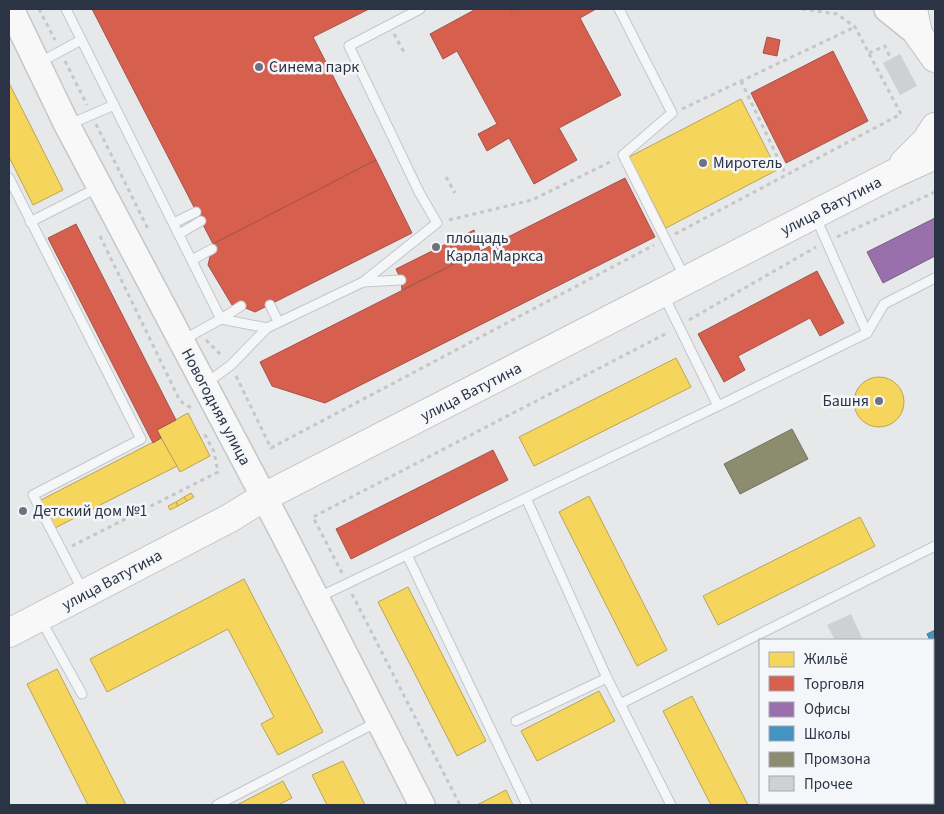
<svg xmlns="http://www.w3.org/2000/svg" width="944" height="814" viewBox="0 0 944 814" font-family="'Source Sans 3',sans-serif">
	<rect width="100%" height="100%" fill="#e6e8ea"/>
	<polygon fill="#d6ded6" points="935,785 935,805 896,805 901,803 933,803 933,787"/>
	<g fill="#f6d55c" stroke="#b9a555">
		<polygon points="9,83 63,190 33,205 9,157"/>
		<polygon points="741,99 777,170 666,228 629,157"/>
		<polygon points="676,358 691,387 534,466 519,437"/>
		<circle cx="879" cy="402" r="25"/>
		<polygon points="188,413 210,456 180,472 157,430"/>
		<polygon points="161,438 177,466 53,529 39,501"/>
		<polygon points="191,493 194,497 187,501 184,497"/>
		<polygon points="589,496 667,650 637,666 559,512"/>
		<polygon points="184,497 187,501 178,506 176,502"/>
		<polygon points="176,502 178,506 170,510 168,506"/>
		<polygon points="860,517 875,546 718,625 703,596"/>
		<polygon points="244,579 323,732 278,755 261,724 274,717 228,629 107,692 90,659"/>
		<polygon points="408,587 486,741 457,756 378,602"/>
		<polygon points="57,669 126,805 88,805 27,684"/>
		<polygon points="599,691 615,721 537,761 521,731"/>
		<polygon points="692,696 748,805 711,805 663,711"/>
		<polygon points="343,761 365,805 327,805 312,775"/>
		<polygon points="283,781 292,798 278,805 237,805"/>
		<polygon points="506,790 513,805 477,805"/>
	</g>
	<g fill="#d6604d" stroke="#a3534b">
		<polygon points="92,9 369,9 313,37 376,160 213,244"/>
		<polygon points="476,9 510,9 512,11 516,9 596,9 580,18 621,95 559,128 577,160 534,184 509,138 487,151 478,134 497,124 457,51 443,59 430,34"/>
		<polygon points="767,37 780,40 777,56 763,53"/>
		<polygon points="833,51 868,121 786,163 751,93"/>
		<polygon points="376,160 412,233 255,312 241,306 232,305 208,265 213,244"/>
		<polygon points="625,178 655,237 325,403 272,386 260,362"/>
		<polygon points="76,224 176,420 157,430 161,438 153,443 48,238"/>
		<polygon points="474,230 480,251 402,290 401,280 396,269"/>
		<polygon points="817,271 844,323 820,336 810,318 738,356 745,370 724,382 698,334"/>
		<polygon points="493,450 508,480 351,559 336,529"/>
	</g>
	<polygon fill="#9970ab" stroke="#785e8c" points="935,218 935,256 883,283 867,252"/>
	<polygon fill="#4393c3" stroke="#3c769d" points="935,630 935,650 933,640 930,640 927,634"/>
	<polygon fill="#8c8c6e" stroke="#6f7262" points="792,429 808,459 740,494 724,464"/>
	<g fill="#ced0d3">
		<polygon points="900,54 917,86 900,95 883,63"/>
		<polygon points="851,614 863,640 835,640 827,625"/>
	</g>
	<g fill="none" stroke-linecap="round" stroke-linejoin="round">
		<g stroke="#c4c6c8" stroke-width="11">
			<g id="lane">
				<polyline points="66,9 221,319 267,328"/>
				<polyline points="619,9 672,113 623,155 685,278"/>
				<polyline points="39,63 81,40"/>
				<polyline points="68,125 114,105"/>
				<polyline points="9,178 141,439 33,495 83,591"/>
				<polyline points="30,222 99,187"/>
				<polyline points="174,223 196,212"/>
				<polyline points="179,234 201,221"/>
				<polyline points="192,260 212,249"/>
				<polyline points="363,282 401,280"/>
				<polyline points="270,305 278,321"/>
				<polyline points="867,333 884,304 935,278"/>
				<polyline points="183,340 221,319 241,306"/>
				<polyline points="205,384 231,365 267,328 363,282 437,223 419,192 349,46 420,9"/>
				<polyline points="718,406 867,333 816,218"/>
				<polyline points="526,498 607,678 671,805"/>
				<polyline points="407,555 527,805"/>
				<polyline points="317,598 718,406 664,296"/>
				<polyline points="41,620 82,694"/>
				<polyline points="620,704 935,546"/>
				<polyline points="516,721 607,678"/>
				<polyline points="217,805 379,721"/>
			</g>
		</g>
		<g stroke="#c4c6c8" stroke-width="28">
			<g id="secondary">
				<polyline points="11,9 67,125 283,533 422,805"/>
				<polyline points="887,9 918,34"/>
			</g>
		</g>
		<g stroke="#c2c5c8" stroke-width="30">
			<g id="primary">
				<polyline points="913,9 918,34 935,58"/>
				<polyline points="904,163 926,141 935,127"/>
				<polyline points="9,633 230,518 264,497 893,174 935,155"/>
			</g>
		</g>
		<g stroke="#c5c6ca" stroke-width="3" stroke-dasharray="4 4" stroke-linecap="butt">
			<polyline points="39,9 55,40"/>
			<polyline points="394,34 405,54"/>
			<polyline points="869,53 885,46 891,59"/>
			<polyline points="65,61 87,105"/>
			<polyline points="741,81 786,175"/>
			<polyline points="682,109 855,27"/>
			<polyline points="96,124 149,231"/>
			<polyline points="446,177 455,193"/>
			<polyline points="449,220 532,200 614,160"/>
			<polyline points="675,234 901,114 855,27 837,14 802,9"/>
			<polyline points="100,236 180,401 193,409"/>
			<polyline points="837,237 935,192"/>
			<polyline points="689,320 816,247"/>
			<polyline points="206,340 223,357"/>
			<polyline points="236,376 271,448 654,245"/>
			<polyline points="72,546 218,472 214,452 203,431"/>
			<polyline points="342,573 313,517 669,332"/>
			<polyline points="352,594 460,805"/>
			<polyline points="933,779 935,778"/>
			<polyline points="933,788 935,793"/>
			<polyline points="880,805 885,803"/>
		</g>
		<use href="#lane" stroke="#f5f6f7" stroke-width="9"/>
		<use href="#secondary" stroke="#f8f8f8" stroke-width="25"/>
		<use href="#primary" stroke="#f8f8f8" stroke-width="28"/>
	</g>
	<g fill="#6c737f" stroke="#f4f6f9" stroke-width="2">
		<circle cx="259" cy="67" r="5"/>
		<circle cx="703" cy="163" r="5"/>
		<circle cx="436" cy="247" r="5"/>
		<circle cx="879" cy="401" r="5"/>
		<circle cx="23" cy="511" r="5"/>
	</g>
	<g text-anchor="middle" dominant-baseline="central" stroke-width="5" stroke-linejoin="round" paint-order="stroke">
		<g font-size="16" fill="#2b3445" stroke="#f4f6f9" text-anchor="start">
			<text x="269" y="67">Синема парк</text>
			<text x="713" y="163">Миротель</text>
			<text x="446" y="238">площадь<tspan x="446" dy="18">Карла Маркса</tspan></text>
			<text x="869" y="401" text-anchor="end">Башня</text>
			<text x="33" y="511">Детский дом №1</text>
		</g>
		<g font-size="16" fill="#2b3445" stroke="#f4f6f9">
			<text transform="translate(831 206) rotate(-27)">улица Ватутина</text>
			<text transform="translate(471 392) rotate(-27)">улица Ватутина</text>
			<text transform="translate(216 407) rotate(62)">Новогодняя улица</text>
			<text transform="translate(112 580) rotate(-28)">улица Ватутина</text>
		</g>
	</g>
	<rect width="944" height="814" fill="none" stroke="#2b3445" stroke-width="20"/>
	<rect x="759" y="639" width="175" height="165" fill="#f4f6f9" stroke="#a4a8b1"/>
	<rect x="769" y="652" width="25" height="15" fill="#f6d55c" stroke="#a4a8b1"/>
	<text x="804" y="664" font-size="15" fill="#2b3445">Жильё</text>
	<rect x="769" y="676" width="25" height="15" fill="#d6604d" stroke="#a4a8b1"/>
	<text x="804" y="689" font-size="15" fill="#2b3445">Торговля</text>
	<rect x="769" y="702" width="25" height="15" fill="#9970ab" stroke="#a4a8b1"/>
	<text x="804" y="714" font-size="15" fill="#2b3445">Офисы</text>
	<rect x="769" y="726" width="25" height="15" fill="#4393c3" stroke="#a4a8b1"/>
	<text x="804" y="739" font-size="15" fill="#2b3445">Школы</text>
	<rect x="769" y="752" width="25" height="15" fill="#8c8c6e" stroke="#a4a8b1"/>
	<text x="804" y="764" font-size="15" fill="#2b3445">Промзона</text>
	<rect x="769" y="776" width="25" height="15" fill="#ced0d3" stroke="#a4a8b1"/>
	<text x="804" y="789" font-size="15" fill="#2b3445">Прочее</text>
</svg>
